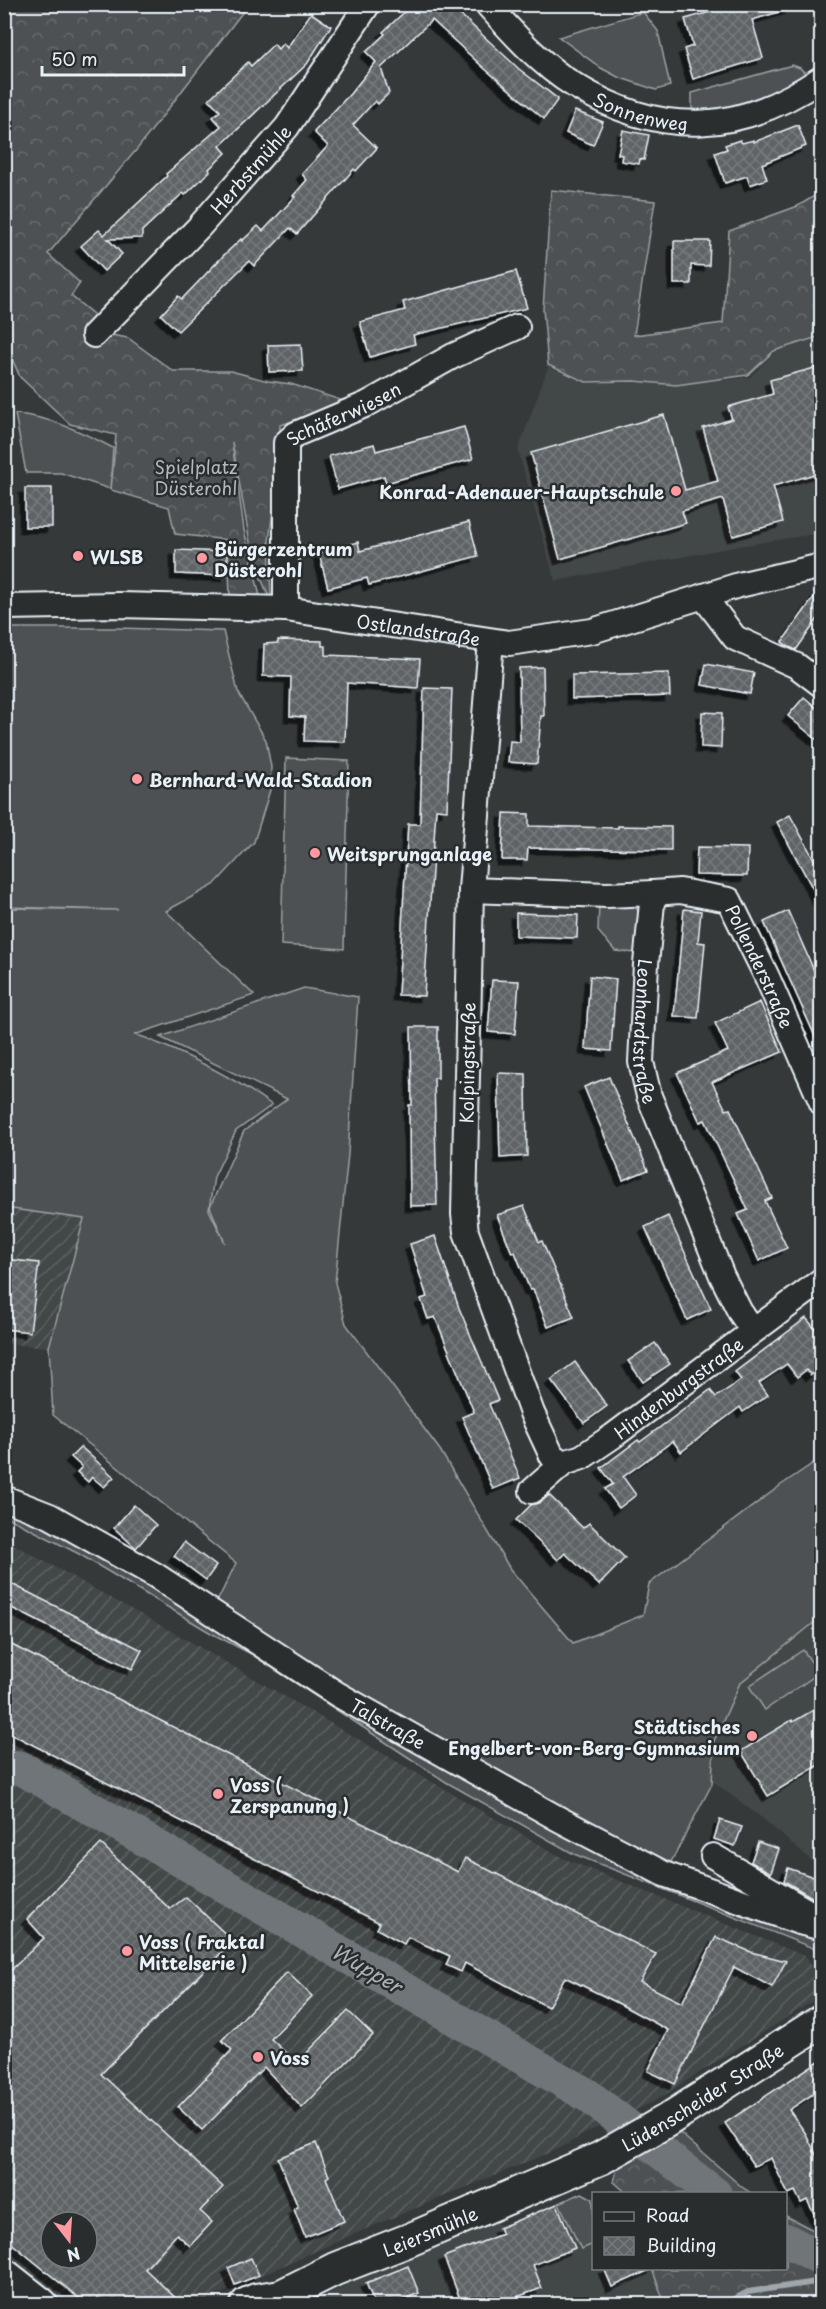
<svg xmlns="http://www.w3.org/2000/svg" width="826" height="2309" viewBox="0 0 826 2309" font-family="'Playpen Sans',sans-serif">
	<defs>
		<pattern id="industrial-furrows" width="10" height="10" patternUnits="userSpaceOnUse" patternTransform="scale(1.5)"><rect width="10" height="10" fill="#424647"/><path d="M-1 1l2-2M0 10L10 0M9 11l2-2" fill="none" stroke="#5d6162"/></pattern>
		<pattern id="forest-crowns" width="20" height="18" patternUnits="userSpaceOnUse" patternTransform="scale(1.5)"><rect width="20" height="18" fill="#4d5152"/><path d="M2 6a3 3 0 1 1 6 0M12 15a3 3 0 1 1 6 0" fill="none" stroke="#676a6c"/></pattern>
		<pattern id="building-cross-hatch" width="8" height="8" patternUnits="userSpaceOnUse" patternTransform="scale(1.5)"><rect width="8" height="8" fill="#5f6365"/><path d="M0 0l8 8M0 8l8-8" fill="none" stroke="#767a7c"/></pattern>
		<filter id="shadow"><feDropShadow dx="-5.5" dy="5.5" stdDeviation="0" flood-color="#0009"/></filter>
	</defs>
	<rect width="100%" height="100%" fill="#35393a"/>
	<filter id="ink" filterUnits="userSpaceOnUse"><feTurbulence type="fractalNoise" baseFrequency=".0167" numOctaves="2"/><feDisplacementMap in="SourceGraphic" scale="12" xChannelSelector="R" yChannelSelector="G"/><feConvolveMatrix kernelMatrix="1 2 1 2 8 2 1 2 1" color-interpolation-filters="sRGB"/></filter>
	<g filter="url(#ink)">
		<g fill="#424647">
			<polygon points="821,337 821,533 739,546 555,581 518,450 548,367 586,383 633,382 676,385 750,377 775,352"/>
			<polygon points="821,1606 821,1869 763,1819 683,1759 683,1713"/>
			<polygon points="582,2193 593,2199 594,2268 652,2269 665,2304 308,2304 364,2276 409,2240 473,2213 502,2226"/>
		</g>
		<g fill="url(#industrial-furrows)" fill-rule="evenodd">
			<polygon points="4,1208 84,1219 49,1347 5,1344"/>
			<path d="M4,1539L198,1646L563,1858L805,1956L821,1979V1996L653,2102L582,2135L561,2148L368,2228L197,2304H66L5,2257ZM51,2222H87V2258H51Z"/>
		</g>
		<g fill="#4d5152" stroke="#9aa1a5" stroke-width="1.5">
			<polygon points="643,12 658,31 670,86 656,90 618,77 601,68 559,37"/>
			<path d="M792,65L800,68L807,75C771,94 734,113 692,111V93Z"/>
			<path d="M15,414C48,416 85,433 113,448L110,489L61,473H26Z"/>
			<path d="M5,628H117L223,631L238,692L266,740L271,767L270,790L254,842L214,885L166,911L254,995L134,1035C142,1035 152,1041 160,1044C200,1061 237,1080 272,1105L236,1131L214,1177L209,1210L225,1243L210,1207L244,1131L287,1099L160,1037L304,988L358,997L348,1154L335,1283L346,1324L440,1450L510,1569L573,1643L643,1615L649,1584L781,1485L821,1458V1617L740,1683L714,1741L712,1784L662,1879L821,1933V1959L813,1948L574,1854L446,1782L253,1655L211,1633L79,1554L5,1516V1498L212,1612L236,1563L53,1415L49,1347L84,1219L5,1208V908L118,910L5,907Z"/>
			<polygon points="286,758 349,761 344,949 281,945"/>
			<polygon points="599,903 630,905 637,909 640,916 636,953 615,951 598,931"/>
			<polygon points="803,1650 819,1673 765,1710 749,1686"/>
			<polygon points="582,2193 593,2199 594,2244 581,2249 559,2203"/>
		</g>
		<g fill="url(#forest-crowns)" stroke="#9aa1a5" stroke-width="1.5">
			<polygon points="4,5 248,5 138,148 48,254 80,283 71,296 93,314 100,333 128,338 173,371 231,371 268,381 291,384 356,405 326,411 280,425 279,463 269,541 271,602 253,559 232,442 244,530 261,600 230,598 228,540 175,534 169,507 111,490 116,435 70,424 20,377 4,340"/>
			<polygon points="551,190 655,201 634,335 723,323 729,231 798,206 821,192 821,336 774,351 748,375 676,385 634,381 586,382 548,365 543,309"/>
			<polygon points="680,2133 742,2187 751,2193 628,2194 614,2182 617,2168"/>
			<polygon points="786,2216 821,2234 821,2304 748,2300 742,2304 665,2304 652,2269 786,2268"/>
		</g>
		<g fill="none" stroke-linecap="round" stroke-linejoin="round">
			<polyline stroke="#a0a7ac" stroke-width="6" points="725,2304 748,2292 822,2281"/>
			<g stroke="#707579" stroke-width="34">
				<polyline points="4,1766 21,1768 587,2095 715,2194"/>
				<polyline points="786,2240 822,2259"/>
			</g>
		</g>
		<g fill="url(#building-cross-hatch)" stroke="#e8f1f8" stroke-width="1.5" fill-rule="evenodd" filter="url(#shadow)">
			<polygon points="413,4 449,4 519,69 558,99 544,119 484,68 432,20 381,68 389,93 378,104 375,101 353,125 377,148 356,171 354,169 297,234 290,228 254,266 249,261 178,331 161,315 178,296 182,299 224,255 241,239 242,241 258,226 263,231 295,197 293,196 307,180 302,174 328,146 314,132 350,94 376,62 366,52 385,34 383,32"/>
			<polygon points="739,4 789,4 789,9 752,20 763,58 693,79 684,49 693,46 685,19"/>
			<polygon points="311,13 331,26 307,64 220,146 226,153 209,169 210,171 185,195 183,193 142,231 142,238 108,239 122,254 104,271 81,246 99,230 104,235 167,176 166,174 221,126 213,117 220,111 209,99 248,62 251,66 274,44 278,49 283,43 287,48"/>
			<polygon points="575,111 603,122 593,145 566,133"/>
			<polygon points="798,125 806,146 762,164 767,179 750,185 747,176 725,183 715,153 727,149 725,145 740,140 742,143 754,140 754,142"/>
			<polygon points="623,130 649,135 644,160 640,159 639,164 621,161 622,155 618,154"/>
			<polygon points="674,241 710,241 709,266 691,265 691,284 674,284"/>
			<polygon points="516,271 527,308 413,335 415,344 370,357 360,322 405,310 403,302"/>
			<polygon points="301,344 303,371 269,372 268,345"/>
			<polygon points="822,366 822,472 773,486 783,522 733,536 723,499 682,511 686,523 560,559 531,453 664,415 685,490 718,481 703,428 732,419 728,407 773,394 770,380"/>
			<polygon points="464,427 473,459 386,483 384,476 338,489 329,456 374,444 376,451"/>
			<rect x="25" y="488" width="27" height="39"/>
			<polygon points="469,522 478,556 369,585 367,578 328,588 319,553 358,542 360,551"/>
			<polygon points="176,550 227,552 227,576 176,574"/>
			<polygon points="822,586 822,613 796,650 789,647 782,642"/>
			<polygon points="278,640 322,641 322,646 326,646 326,655 420,659 418,688 347,683 345,742 304,741 305,717 290,716 291,677 263,676 264,644 278,643"/>
			<polygon points="706,664 754,673 750,694 702,685"/>
			<polygon points="543,667 544,716 541,716 537,764 508,762 510,741 520,742 519,668"/>
			<polygon points="669,673 670,696 572,699 572,675"/>
			<polygon points="424,688 452,689 447,810 436,809 424,996 398,995 408,824 420,824"/>
			<polygon points="804,697 822,712 822,744 788,716"/>
			<polygon points="702,712 722,713 721,748 701,747"/>
			<polygon points="504,813 529,814 529,826 618,828 618,826 671,827 671,850 528,848 527,860 502,860"/>
			<polygon points="790,815 822,874 822,906 777,822"/>
			<polygon points="697,847 748,848 747,876 696,875"/>
			<polygon points="684,909 701,911 698,942 705,943 698,1018 674,1016"/>
			<polygon points="788,911 822,989 822,1052 764,922"/>
			<polygon points="516,913 578,915 577,938 516,936"/>
			<polygon points="590,976 616,979 611,1051 585,1049"/>
			<polygon points="492,980 519,981 515,1034 488,1032"/>
			<polygon points="760,1002 782,1052 712,1082 726,1110 730,1109 772,1198 765,1201 787,1248 759,1261 738,1214 748,1210 705,1120 700,1122 677,1073 728,1051 715,1023"/>
			<polygon points="411,1027 438,1027 438,1078 434,1078 437,1205 410,1206 409,1105 412,1105"/>
			<polygon points="498,1073 526,1074 527,1156 500,1158"/>
			<polygon points="609,1077 648,1170 623,1180 584,1087"/>
			<polygon points="524,1206 539,1242 542,1241 574,1317 548,1327 533,1289 530,1290 515,1252 512,1253 497,1215"/>
			<polygon points="668,1216 711,1309 687,1320 645,1227"/>
			<polygon points="435,1236 459,1308 498,1400 489,1404 520,1478 493,1489 462,1417 474,1412 435,1317 428,1319 421,1299 427,1297 410,1244"/>
			<polygon points="4,1259 39,1263 30,1332 4,1329"/>
			<polygon points="806,1318 822,1337 822,1367 811,1375 806,1370 797,1377 787,1364 759,1383 768,1395 743,1412 740,1407 681,1452 673,1441 623,1477 636,1495 619,1508 605,1489 613,1484 601,1468 638,1440 640,1442 710,1390 716,1397 741,1380 735,1372"/>
			<polygon points="655,1343 670,1364 643,1382 628,1361"/>
			<polygon points="575,1362 607,1406 584,1423 551,1380"/>
			<polygon points="81,1447 114,1477 104,1487 92,1477 88,1482 77,1472 82,1467 71,1457"/>
			<polygon points="549,1495 583,1528 589,1523 625,1558 599,1585 565,1553 558,1560 516,1520 531,1505 541,1502"/>
			<polygon points="134,1505 156,1525 136,1548 114,1528"/>
			<polygon points="184,1542 216,1566 206,1580 174,1556"/>
			<polygon points="4,1580 142,1650 132,1669 4,1604"/>
			<polygon points="4,1641 458,1872 465,1858 656,1954 640,1982 682,2003 716,1937 751,1952 786,1961 772,1987 734,1967 675,2084 648,2071 668,2030 616,2002 565,1977 548,2007 465,1963 461,1972 446,1965 450,1956 408,1937 404,1944 377,1929 380,1923 4,1730"/>
			<polygon points="822,1705 822,1763 768,1796 741,1751 792,1720 793,1722"/>
			<polygon points="720,1820 742,1827 735,1846 714,1839"/>
			<polygon points="758,1842 779,1849 771,1873 751,1862"/>
			<path d="M101,1844L170,1909L186,1897L233,1941L101,2074L223,2187L200,2211L212,2222L190,2246L177,2234L145,2269L182,2304H86L4,2237V1977L44,1938L27,1919ZM51,2222H87V2258H51Z"/>
			<polygon points="788,1868 822,1880 817,1900 784,1881"/>
			<polygon points="287,1972 312,1996 271,2039 297,2063 348,2011 373,2035 302,2108 264,2067 202,2130 178,2107 232,2050 222,2040"/>
			<polygon points="822,2059 822,2088 789,2110 806,2134 822,2167 822,2229 807,2200 801,2203 795,2191 788,2194 771,2158 754,2166 725,2123"/>
			<polygon points="316,2143 329,2176 326,2178 344,2221 305,2237 294,2209 298,2207 278,2158"/>
			<polygon points="557,2204 575,2248 533,2265 542,2288 497,2304 462,2304 444,2257 502,2234 499,2228"/>
			<polygon points="251,2258 259,2275 235,2285 228,2268"/>
			<polygon points="408,2266 419,2293 400,2301 401,2304 375,2304 366,2283"/>
			<polygon points="604,2268 654,2268 612,2287"/>
		</g>
		<g fill="none" stroke-linecap="round" stroke-linejoin="round">
			<g stroke="#e8f1f8" stroke-width="28">
				<g id="minor">
					<path id="s1" d="M487,4C512,32 541,65 574,85C660,138 739,135 822,78"/>
					<path id="s2" d="M94,335L199,227L287,127L368,4"/>
					<polyline points="703,596 735,638 797,666 822,685"/>
					<path id="s3" d="M4,607L119,605L286,609L509,643L592,631L739,585L822,566"/>
					<path id="s4" d="M286,609V443L296,434L367,404L453,356L517,327"/>
					<polyline points="491,641 471,890 464,1214 466,1232 532,1413 552,1456 564,1463"/>
					<path id="s5" d="M471,890L607,895L653,893L646,964L641,1062L649,1096L722,1276L740,1312L753,1331"/>
					<path id="s6" d="M653,893L680,891L729,900L767,977L822,1103"/>
					<path id="s7" d="M532,1491L564,1463L582,1457L613,1436L822,1280"/>
					<path id="s8" d="M4,1498L50,1516L155,1575L337,1694L557,1818L664,1874L799,1922L822,1928"/>
					<polyline points="713,1856 817,1917"/>
				</g>
			</g>
			<g stroke="#e8f1f8" stroke-width="36">
				<g id="major">
					<polyline points="4,2275 41,2304"/>
					<path id="s9" d="M247,2304L256,2300L281,2296L335,2269L409,2240L601,2158L666,2121L822,2021"/>
				</g>
			</g>
			<use href="#minor" stroke="#2a2d2e" stroke-width="24"/>
			<use href="#major" stroke="#2a2d2e" stroke-width="32"/>
		</g>
	</g>
	<g fill="#ff9aa2" stroke="#2a2d2e" stroke-width="2">
		<circle cx="676" cy="491" r="6"/>
		<circle cx="78" cy="556" r="6"/>
		<circle cx="202" cy="558" r="6"/>
		<circle cx="137" cy="779" r="6"/>
		<circle cx="315" cy="853" r="6"/>
		<circle cx="752" cy="1736" r="6"/>
		<circle cx="218" cy="1794" r="6"/>
		<circle cx="127" cy="1951" r="6"/>
		<circle cx="258" cy="2057" r="6"/>
	</g>
	<g text-anchor="middle" dominant-baseline="central" stroke-width="5" stroke-linejoin="round" paint-order="stroke">
		<g font-size="18" fill="#e8f1f8" stroke="#2a2d2e">
			<text stroke="none"><textPath href="#s1" startOffset="192">Sonnenweg</textPath></text>
			<text stroke="none"><textPath href="#s2" startOffset="228">Herbstmühle</textPath></text>
			<text stroke="none"><textPath href="#s4" startOffset="231">Schäferwiesen</textPath></text>
			<text stroke="none"><textPath href="#s3" startOffset="416">Ostlandstraße</textPath></text>
			<text stroke="none"><textPath href="#s6" startOffset="150">Pollenderstraße</textPath></text>
			<text stroke="none"><textPath href="#s5" startOffset="321">Leonhardtstraße</textPath></text>
			<text transform="translate(467 1063) rotate(-89)">Kolpingstraße</text>
			<text stroke="none"><textPath href="#s7" startOffset="180">Hindenburgstraße</textPath></text>
			<text stroke="none"><textPath href="#s8" startOffset="446">Talstraße</textPath></text>
			<text stroke="none"><textPath href="#s9" startOffset="502">Lüdenscheider Straße</textPath></text>
			<text stroke="none"><textPath href="#s9" startOffset="198">Leiersmühle</textPath></text>
		</g>
		<g font-size="18" fill="#b2b9be" stroke="#2a2d2e">
			<text x="196" y="466">Spielplatz<tspan x="196" dy="21">Düsterohl</tspan></text>
		</g>
		<g font-size="18" font-weight="bold" fill="#e8f1f8" stroke="#2a2d2e" text-anchor="start">
			<text x="664" y="491" text-anchor="end">Konrad-Adenauer-Hauptschule</text>
			<text x="214" y="548">Bürgerzentrum<tspan x="214" dy="21">Düsterohl</tspan></text>
			<text x="90" y="556">WLSB</text>
			<text x="149" y="779">Bernhard-Wald-Stadion</text>
			<text x="327" y="853">Weitsprunganlage</text>
			<text x="740" y="1726" text-anchor="end">Städtisches<tspan x="740" dy="21">Engelbert-von-Berg-Gymnasium</tspan></text>
			<text x="230" y="1784">Voss (<tspan x="230" dy="21">Zerspanung )</tspan></text>
			<text x="139" y="1941">Voss ( Fraktal<tspan x="139" dy="21">Mittelserie )</tspan></text>
			<text x="270" y="2057">Voss</text>
		</g>
		<g font-size="20" font-style="italic" fill="#acb3b8" stroke="#2a2d2e">
			<text transform="translate(367 1968) rotate(30)">Wupper</text>
		</g>
	</g>
	<rect width="826" height="2309" fill="none" stroke="#2a2d2e" stroke-width="24"/>
	<rect x="12" y="12" width="802" height="2285" fill="none" stroke="#e8f1f8" stroke-width="2" filter="url(#ink)"/>
	<rect x="592" y="2192" width="195" height="78" fill="#2a2d2e" stroke="#767b7f" stroke-width="1.5"/>
	<rect x="604" y="2212" width="30" height="9" fill="#2a2d2e" stroke="#767b7f" stroke-width="1.5"/>
	<text x="646" y="2222" font-size="18" fill="#e8f1f8">Road</text>
	<rect x="604" y="2237" width="30" height="18" fill="url(#building-cross-hatch)" stroke="#767b7f" stroke-width="1.5"/>
	<text x="646" y="2252" font-size="18" fill="#e8f1f8">Building</text>
	<g transform="translate(69 2240) rotate(163)"><circle r="28" fill="#2a2d2e" stroke="#767b7f" stroke-width="1.5"/>
	<path d="M0-4.5L10 22L0 15L-10 22Z" fill="#ff9aa2"/>
	<text y="-9" font-size="16" font-weight="bold" text-anchor="middle" fill="#e8f1f8">N</text>
	</g>
	<path d="M42 66v9h142v-9" fill="none" stroke="#e8f1f8" stroke-width="3"/>
	<text x="51" y="66" font-size="18" fill="#e8f1f8" stroke="#2a2d2e" stroke-width="4.5" paint-order="stroke">50 m</text>
</svg>
